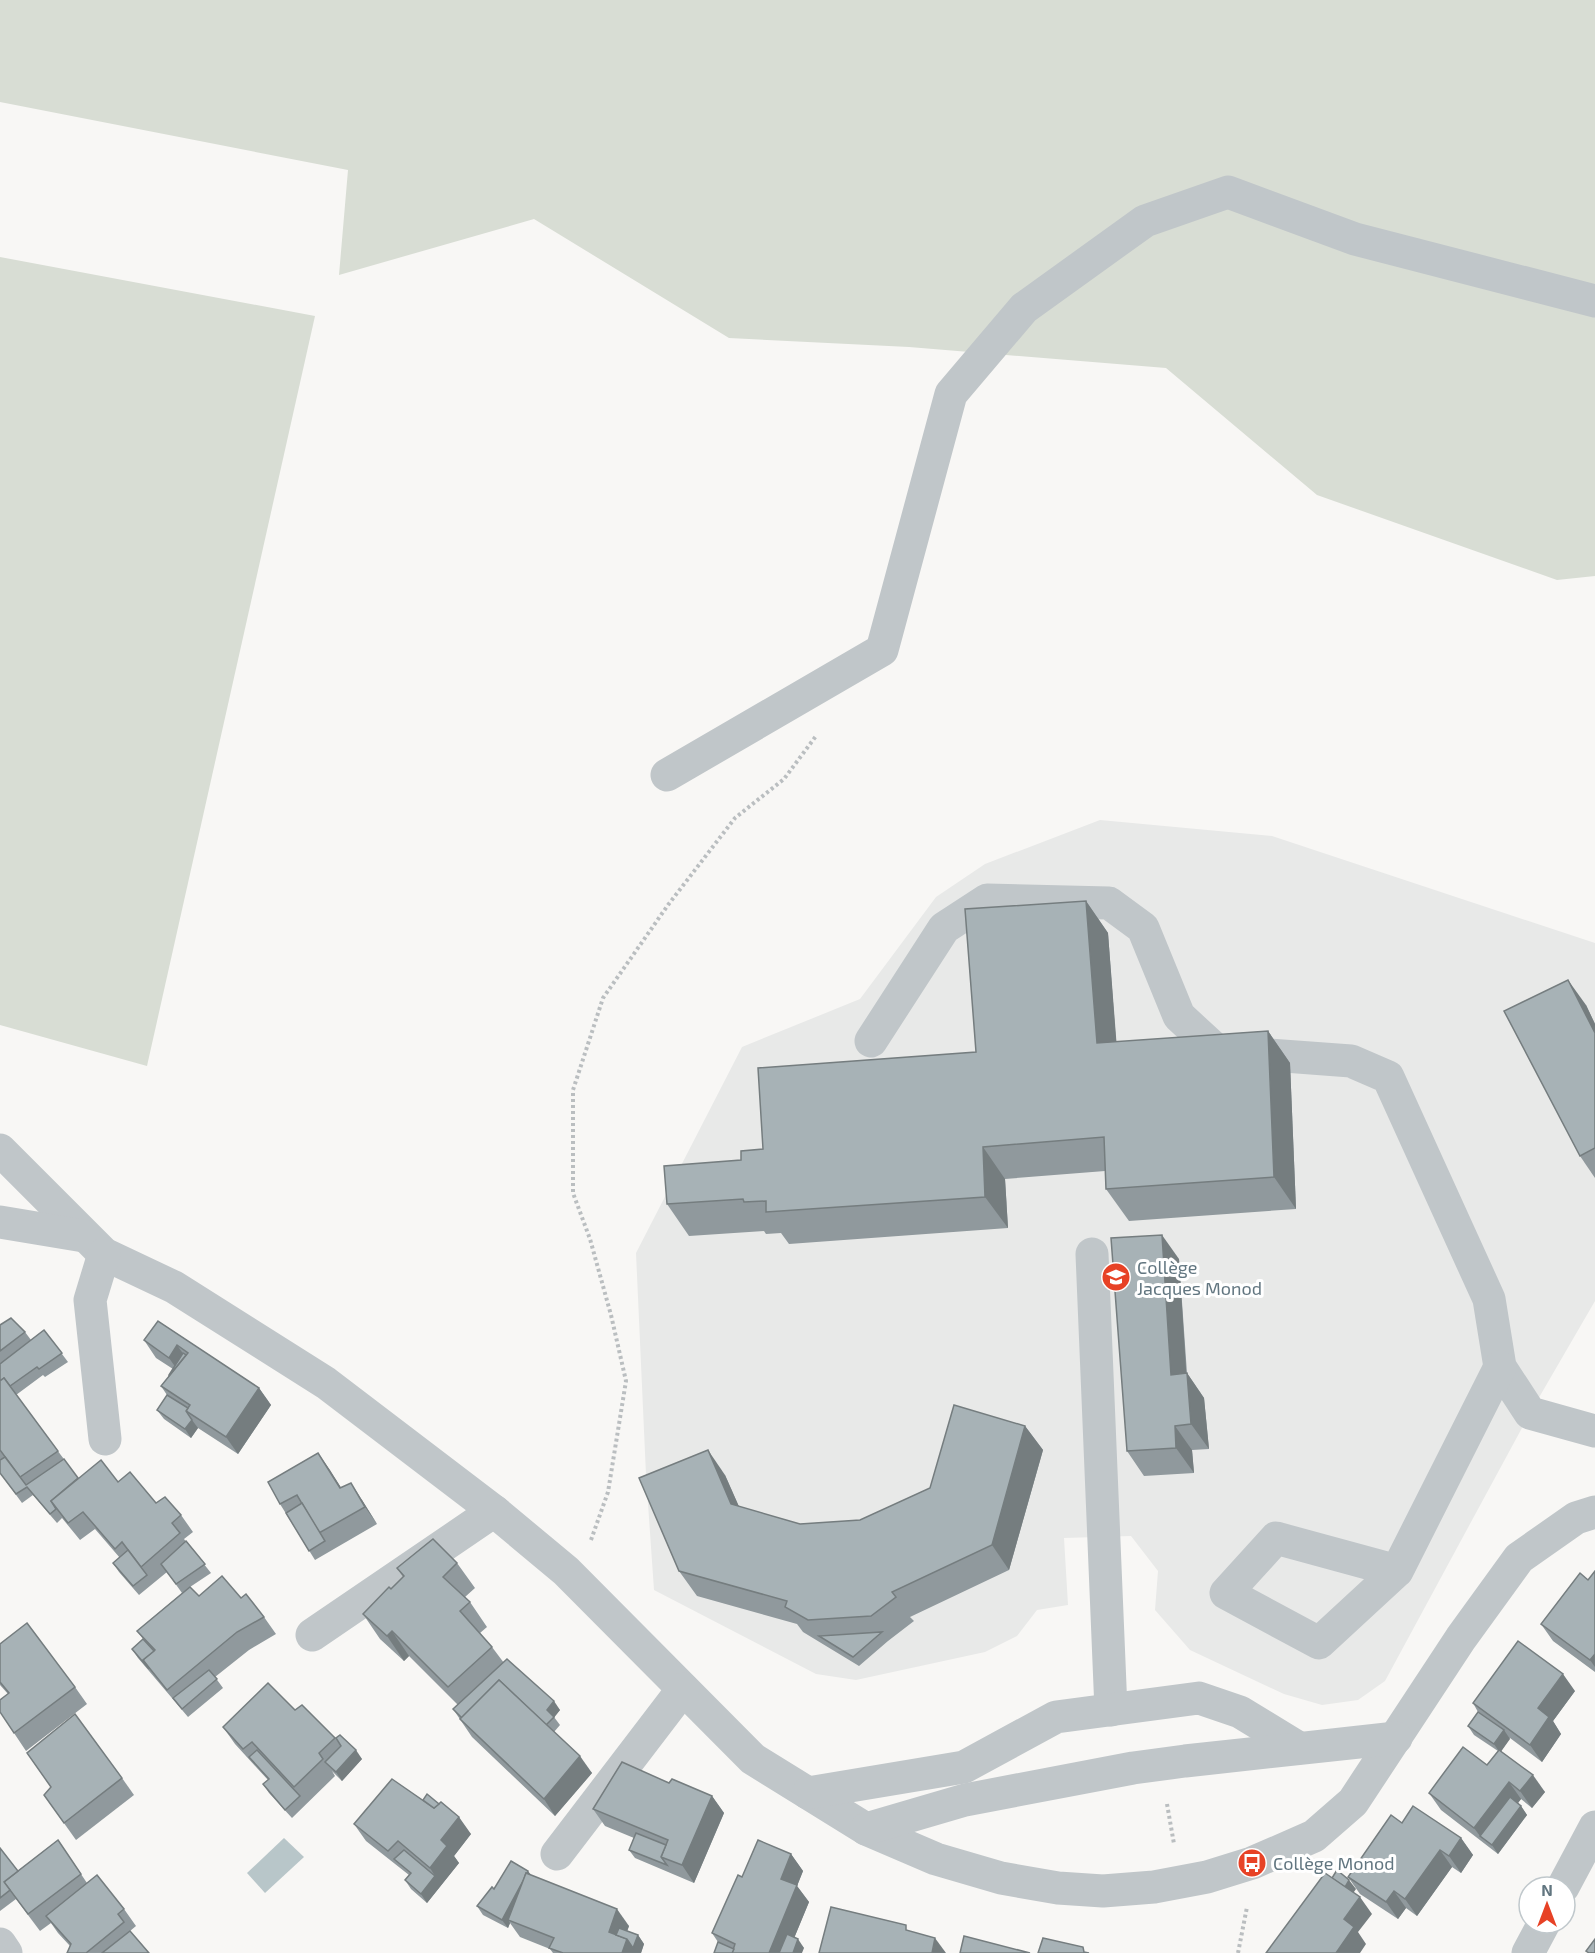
<svg xmlns="http://www.w3.org/2000/svg" width="1595" height="1953" viewBox="0 0 1595 1953" font-family="'Exo 2',sans-serif">
	<rect width="100%" height="100%" fill="#f8f7f5"/>
	<polygon fill="#e8e9e8" points="1100,820 1272,836 1595,943 1595,1301 1530,1413 1385,1681 1358,1700 1322,1705 1284,1694 1190,1650 1155,1610 1158,1571 1131,1536 1064,1538 1068,1605 1037,1610 1017,1636 985,1652 856,1680 816,1674 654,1590 646,1475 636,1253 742,1047 860,999 936,897 985,864"/>
	<g fill="#d8ddd4">
		<polygon points="0,0 1595,0 1595,576 1557,580 1317,495 1166,368 909,347 729,338 534,219 339,275 348,170 0,102"/>
		<polygon points="0,257 315,316 147,1066 0,1025"/>
	</g>
	<polygon fill="#b8c6c9" points="284,1838 304,1857 265,1893 247,1873"/>
	<g fill="none" stroke-linecap="round" stroke-linejoin="round">
		<g stroke="#babec0" stroke-width="4" stroke-dasharray="3 3" stroke-linecap="butt">
			<polyline points="591,1540 608,1492 626,1381 611,1315 590,1239 573,1193 573,1090 603,998 668,905 735,818 784,779 816,736"/>
			<polyline points="1167,1804 1174,1844"/>
			<polyline points="1238,1953 1247,1907"/>
		</g>
		<g stroke="#c0c6c9" stroke-width="33">
			<polyline points="667,775 882,650 951,394 1024,308 1145,221 1228,192 1355,239 1595,301"/>
			<polyline points="871,1041 944,928 987,900 1109,903 1143,928 1179,1016 1217,1051 1351,1061 1388,1077 1489,1299 1500,1367 1530,1413 1595,1431"/>
			<polyline points="0,1150 104,1254 174,1287 326,1383 494,1511 566,1571 753,1759 866,1829 936,1859 1001,1878 1058,1888 1103,1891 1154,1887 1207,1877 1252,1863 1314,1836 1353,1802 1461,1638 1519,1558 1576,1518 1595,1512"/>
			<polyline points="0,1222 84,1236"/>
			<polyline points="104,1254 90,1300 105,1439"/>
			<polyline points="1092,1254 1111,1710"/>
			<polyline points="1397,1571 1319,1643 1226,1593 1276,1538 1397,1571 1500,1367"/>
			<polyline points="312,1635 494,1511"/>
			<polyline points="808,1793 964,1767 1056,1717 1199,1698 1240,1712 1299,1748"/>
			<polyline points="866,1829 965,1800 1133,1768 1185,1761 1396,1738"/>
			<polyline points="557,1854 683,1689"/>
			<polyline points="1563,1887 1595,1827"/>
			<polyline points="0,1944 6,1953"/>
			<polyline points="1528,1953 1544,1923"/>
		</g>
	</g>
	<g fill="#90999d">
		<polygon points="1086,901 1108,933 1116,1042 1268,1031 1290,1063 1296,1209 1129,1221 1106,1189 1105,1171 1005,1179 1008,1228 789,1244 781,1233 766,1234 764,1231 689,1236 667,1204 763,1149 976,1052"/>
		<polygon points="1586,1005 1595,1024 1595,1178 1580,1156"/>
		<polygon points="1179,1259 1187,1373 1204,1398 1209,1449 1192,1450 1194,1473 1144,1476 1127,1451"/>
		<polygon points="158,1321 259,1388 271,1405 238,1454 198,1428 191,1438 164,1419 157,1410 167,1395 161,1386 169,1376 173,1369 156,1358 144,1340"/>
		<polygon points="0,1325 25,1332 31,1340 44,1330 68,1362 45,1377 43,1375 16,1395 78,1478 118,1482 156,1503 181,1515 193,1532 184,1539 211,1573 190,1587 199,1596 241,1598 264,1617 276,1634 249,1650 215,1677 223,1688 188,1717 138,1658 132,1649 143,1639 137,1631 182,1593 167,1572 139,1595 119,1572 113,1563 120,1558 95,1529 80,1540 62,1518 57,1523 33,1495 22,1503 0,1473"/>
		<polygon points="1025,1426 1043,1450 1009,1570 910,1617 914,1621 888,1641 859,1666 803,1632 797,1624 697,1596 679,1571 725,1475 739,1507 800,1524 860,1520 930,1488"/>
		<polygon points="318,1453 341,1488 362,1500 377,1524 315,1560 280,1504"/>
		<polygon points="457,1563 475,1588 465,1597 470,1602 487,1627 480,1633 492,1647 504,1663 560,1710 554,1717 560,1725 554,1732 592,1773 555,1816 472,1737 453,1709 458,1705 409,1656 404,1661 380,1639 363,1614 403,1577 397,1568"/>
		<polygon points="1595,1571 1595,1672 1553,1641 1541,1624 1588,1580"/>
		<polygon points="0,1644 75,1687 87,1704 26,1751 14,1733 8,1694 0,1685"/>
		<polygon points="1575,1691 1553,1721 1561,1734 1542,1762 1510,1738 1501,1751 1545,1792 1532,1808 1521,1799 1518,1803 1521,1806 1527,1815 1498,1854 1441,1810 1429,1793 1487,1765 1498,1751 1474,1735 1468,1726 1478,1712 1473,1703"/>
		<polygon points="295,1710 336,1738 362,1759 342,1781 332,1771 335,1776 292,1818 269,1793 263,1784 268,1780 235,1744 223,1727"/>
		<polygon points="122,1778 134,1795 76,1840 44,1795 51,1787"/>
		<polygon points="669,1783 712,1796 724,1813 694,1883 635,1858 629,1850 634,1838 605,1826 593,1809"/>
		<polygon points="423,1800 471,1834 454,1856 459,1863 427,1903 411,1889 405,1880 409,1875 366,1841 354,1824"/>
		<polygon points="1402,1823 1461,1838 1473,1855 1461,1873 1452,1867 1417,1916 1406,1908 1398,1919 1360,1894 1348,1877"/>
		<polygon points="58,1840 87,1883 124,1909 136,1926 130,1931 149,1953 67,1953 70,1946 58,1933 51,1923 40,1931 16,1899 0,1911 0,1848 18,1871"/>
		<polygon points="791,1854 803,1871 797,1886 809,1902 794,1938 804,1948 714,1953 718,1942 712,1933 742,1877"/>
		<polygon points="531,1875 629,1926 627,1931 638,1935 644,1944 641,1953 553,1953 550,1949 520,1937 510,1923 508,1928 483,1915 477,1906 494,1889"/>
	</g>
	<g fill="#757d7f">
		<polygon points="1086,901 1108,933 1119,1075 1097,1043"/>
		<polygon points="1568,980 1586,1005 1595,1024 1595,1033"/>
		<polygon points="1268,1031 1290,1063 1296,1209 1274,1177"/>
		<polygon points="983,1147 1005,1179 1008,1228 985,1197"/>
		<polygon points="1162,1235 1179,1259 1188,1400 1171,1375"/>
		<polygon points="177,1345 189,1362 181,1375 169,1358"/>
		<polygon points="1187,1373 1204,1398 1209,1449 1191,1424"/>
		<polygon points="259,1388 271,1405 238,1454 226,1437"/>
		<polygon points="192,1420 198,1428 191,1438 185,1429"/>
		<polygon points="1025,1426 1043,1450 1009,1570 992,1545"/>
		<polygon points="1175,1426 1192,1450 1194,1473 1176,1448"/>
		<polygon points="708,1450 725,1475 749,1529 731,1504"/>
		<polygon points="318,1453 330,1470 352,1505 340,1488"/>
		<polygon points="351,1483 362,1500 377,1524 365,1507"/>
		<polygon points="392,1631 409,1656 404,1661 387,1636"/>
		<polygon points="1595,1654 1595,1667 1590,1660"/>
		<polygon points="1563,1674 1575,1691 1553,1721 1561,1734 1542,1762 1530,1745 1538,1708"/>
		<polygon points="554,1701 560,1710 553,1719 547,1710"/>
		<polygon points="1504,1730 1510,1739 1500,1753 1494,1744"/>
		<polygon points="356,1750 362,1759 342,1781 336,1772"/>
		<polygon points="580,1756 592,1773 555,1816 544,1799"/>
		<polygon points="1533,1775 1545,1792 1532,1808 1520,1791"/>
		<polygon points="1509,1782 1521,1799 1488,1842 1480,1836 1474,1828"/>
		<polygon points="712,1796 724,1813 694,1883 682,1865"/>
		<polygon points="1521,1806 1527,1815 1498,1854 1492,1845"/>
		<polygon points="459,1817 471,1834 454,1856 459,1863 427,1903 421,1894 435,1876 430,1868 441,1840"/>
		<polygon points="1461,1838 1473,1855 1461,1873 1449,1856"/>
		<polygon points="1440,1850 1452,1867 1417,1916 1405,1899"/>
		<polygon points="791,1854 803,1871 797,1886 809,1902 788,1953 769,1953 781,1879"/>
		<polygon points="528,1871 535,1880 508,1920 510,1923 508,1928 502,1920"/>
		<polygon points="1349,1880 1356,1889 1349,1899 1343,1890"/>
		<polygon points="1394,1891 1406,1908 1398,1919 1386,1902"/>
		<polygon points="1360,1897 1372,1914 1358,1932 1366,1944 1360,1953 1336,1953 1344,1919"/>
		<polygon points="617,1909 629,1926 623,1943 609,1932"/>
		<polygon points="638,1935 644,1944 641,1953 622,1953 627,1939"/>
		<polygon points="935,1938 946,1953 932,1953"/>
		<polygon points="798,1939 804,1948 802,1953 793,1953"/>
	</g>
	<g fill="#a7b2b6" stroke="#757d7f" stroke-width="1.5">
		<polygon points="1086,901 1097,1043 1268,1031 1274,1177 1106,1189 1104,1137 983,1147 985,1197 766,1212 766,1201 744,1202 743,1199 667,1204 664,1166 741,1160 741,1151 763,1149 758,1068 976,1052 965,909"/>
		<polygon points="1568,980 1595,1033 1595,1148 1580,1156 1504,1011"/>
		<polygon points="1162,1235 1171,1375 1187,1373 1191,1424 1175,1426 1176,1448 1127,1451 1111,1238"/>
		<polygon points="11,1318 25,1332 0,1351 0,1325"/>
		<polygon points="158,1321 259,1388 226,1437 186,1411 190,1405 161,1386 188,1353 177,1345 169,1358 144,1340"/>
		<polygon points="44,1330 62,1353 39,1369 37,1367 10,1386 4,1378 0,1381 0,1364"/>
		<polygon points="183,1353 186,1355 169,1376 169,1375"/>
		<polygon points="4,1378 58,1451 20,1477 0,1450 0,1381"/>
		<polygon points="167,1395 188,1408 186,1411 192,1420 185,1429 157,1410"/>
		<polygon points="954,1405 1025,1426 992,1545 892,1592 896,1597 871,1616 808,1620 785,1607 787,1601 679,1571 639,1478 708,1450 731,1504 800,1524 860,1520 930,1488"/>
		<polygon points="318,1453 340,1488 351,1483 365,1507 319,1533 297,1495 280,1504 268,1482"/>
		<polygon points="5,1457 26,1485 64,1459 78,1478 51,1501 56,1509 50,1514 27,1487 16,1494 0,1473 0,1460"/>
		<polygon points="101,1460 118,1482 130,1472 156,1503 165,1497 181,1515 172,1523 180,1533 141,1567 122,1542 115,1549 83,1512 68,1523 51,1501"/>
		<polygon points="302,1503 325,1541 309,1551 286,1513"/>
		<polygon points="433,1539 457,1563 443,1577 470,1602 460,1611 492,1647 448,1687 392,1631 387,1636 363,1614 389,1587 391,1589 404,1576 397,1568"/>
		<polygon points="186,1541 205,1564 176,1584 161,1564"/>
		<polygon points="128,1550 147,1575 133,1586 113,1563"/>
		<polygon points="1595,1571 1595,1654 1590,1660 1541,1624 1580,1573 1588,1580"/>
		<polygon points="222,1576 241,1598 246,1594 264,1617 237,1632 167,1690 143,1660 155,1650 137,1631 190,1587 199,1596"/>
		<polygon points="27,1623 75,1687 14,1733 0,1712 0,1700 9,1693 0,1682 0,1644"/>
		<polygon points="882,1632 853,1657 819,1636"/>
		<polygon points="143,1639 154,1651 143,1660 149,1669 132,1649"/>
		<polygon points="1518,1641 1563,1674 1538,1708 1549,1717 1530,1745 1473,1703"/>
		<polygon points="507,1659 554,1701 547,1710 554,1717 546,1725 499,1680 462,1718 453,1709"/>
		<polygon points="209,1670 217,1679 182,1709 173,1698"/>
		<polygon points="499,1680 580,1756 544,1799 460,1719"/>
		<polygon points="268,1683 295,1710 302,1705 335,1738 319,1753 323,1759 294,1787 252,1742 243,1749 223,1727"/>
		<polygon points="1478,1712 1504,1730 1494,1744 1468,1726"/>
		<polygon points="75,1714 122,1778 64,1823 44,1795 51,1787 27,1753"/>
		<polygon points="340,1735 356,1750 336,1772 325,1762 341,1746 336,1738"/>
		<polygon points="1463,1747 1487,1765 1499,1750 1533,1775 1520,1791 1509,1782 1474,1828 1429,1793"/>
		<polygon points="257,1750 300,1796 285,1810 263,1784 269,1779 249,1757"/>
		<polygon points="622,1762 669,1783 672,1779 712,1796 682,1865 661,1857 668,1840 593,1809"/>
		<polygon points="392,1779 434,1808 441,1802 459,1817 441,1840 447,1846 430,1868 398,1841 388,1851 354,1824"/>
		<polygon points="427,1794 439,1804 434,1808 423,1800"/>
		<polygon points="1510,1797 1521,1806 1492,1845 1480,1836"/>
		<polygon points="1413,1806 1461,1838 1449,1856 1440,1850 1405,1899 1394,1891 1386,1902 1348,1877 1391,1815 1402,1823"/>
		<polygon points="636,1833 666,1845 661,1857 667,1865 629,1850"/>
		<polygon points="58,1840 81,1874 28,1914 4,1882"/>
		<polygon points="758,1840 791,1854 781,1879 797,1885 769,1953 732,1953 735,1944 712,1933 738,1875 742,1877"/>
		<polygon points="0,1848 18,1871 4,1882 10,1890 0,1898"/>
		<polygon points="404,1850 435,1876 421,1894 405,1880 411,1873 394,1859"/>
		<polygon points="511,1861 528,1871 527,1873 526,1873 524,1879 502,1920 477,1906 492,1887 494,1889"/>
		<polygon points="1337,1870 1349,1880 1345,1887 1332,1878"/>
		<polygon points="526,1873 617,1909 609,1932 627,1939 622,1953 563,1953 549,1948 554,1938 508,1920"/>
		<polygon points="1325,1873 1360,1897 1344,1919 1354,1927 1336,1953 1266,1953"/>
		<polygon points="97,1875 124,1909 118,1914 124,1922 86,1953 67,1953 71,1944 46,1916"/>
		<polygon points="831,1907 906,1925 906,1930 935,1938 932,1953 819,1953"/>
		<polygon points="619,1928 638,1935 633,1948 627,1939 616,1935"/>
		<polygon points="130,1931 149,1953 102,1953"/>
		<polygon points="787,1934 798,1939 793,1953 779,1953"/>
		<polygon points="964,1936 1030,1953 960,1953"/>
		<polygon points="1043,1938 1083,1947 1084,1952 1089,1953 1038,1953"/>
		<polygon points="1595,1939 1595,1953 1589,1953 1586,1951"/>
		<polygon points="718,1942 734,1949 732,1953 714,1953"/>
	</g>
	<defs>
		<g id="school-disc" transform="scale(1.5)"><circle r="9.5" fill="#e74226" stroke="#fff"/><path d="M0-5L7-2L0 1L-7-2ZM-4 1L0 2.5L4 1V4Q0 6-4 4Z" fill="#fff"/></g>
		<g id="bus-disc" transform="scale(1.5)"><circle r="9.5" fill="#e74226" stroke="#fff"/><path d="M-5-6H5V4H4V6H2V4H-2V6H-4V4H-5ZM-3.5-4V0h7V-4ZM-3.5 1.2v1.5H-2V1.2ZM2 1.2v1.5H3.5V1.2Z" fill="#fff"/></g>
	</defs>
	<g fill-rule="evenodd">
		<use href="#school-disc" x="1116" y="1277"/>
		<use href="#bus-disc" x="1252" y="1863"/>
	</g>
	<g text-anchor="middle" dominant-baseline="central" stroke-width="6" stroke-linejoin="round" paint-order="stroke">
		<g font-size="18" fill="#627680" stroke="#fff" text-anchor="start">
			<text x="1137" y="1267">Collège<tspan x="1137" dy="21">Jacques Monod</tspan></text>
			<text x="1273" y="1863">Collège Monod</text>
		</g>
	</g>
	<g transform="translate(1547 1905)"><circle r="28" fill="#ffffff" stroke="#c0c8cc" stroke-width="1.5"/>
	<path d="M0-4.5L10 22L0 15L-10 22Z" fill="#e74226"/>
	<text y="-9" font-size="16" font-weight="bold" text-anchor="middle" fill="#627680">N</text>
	</g>
</svg>
